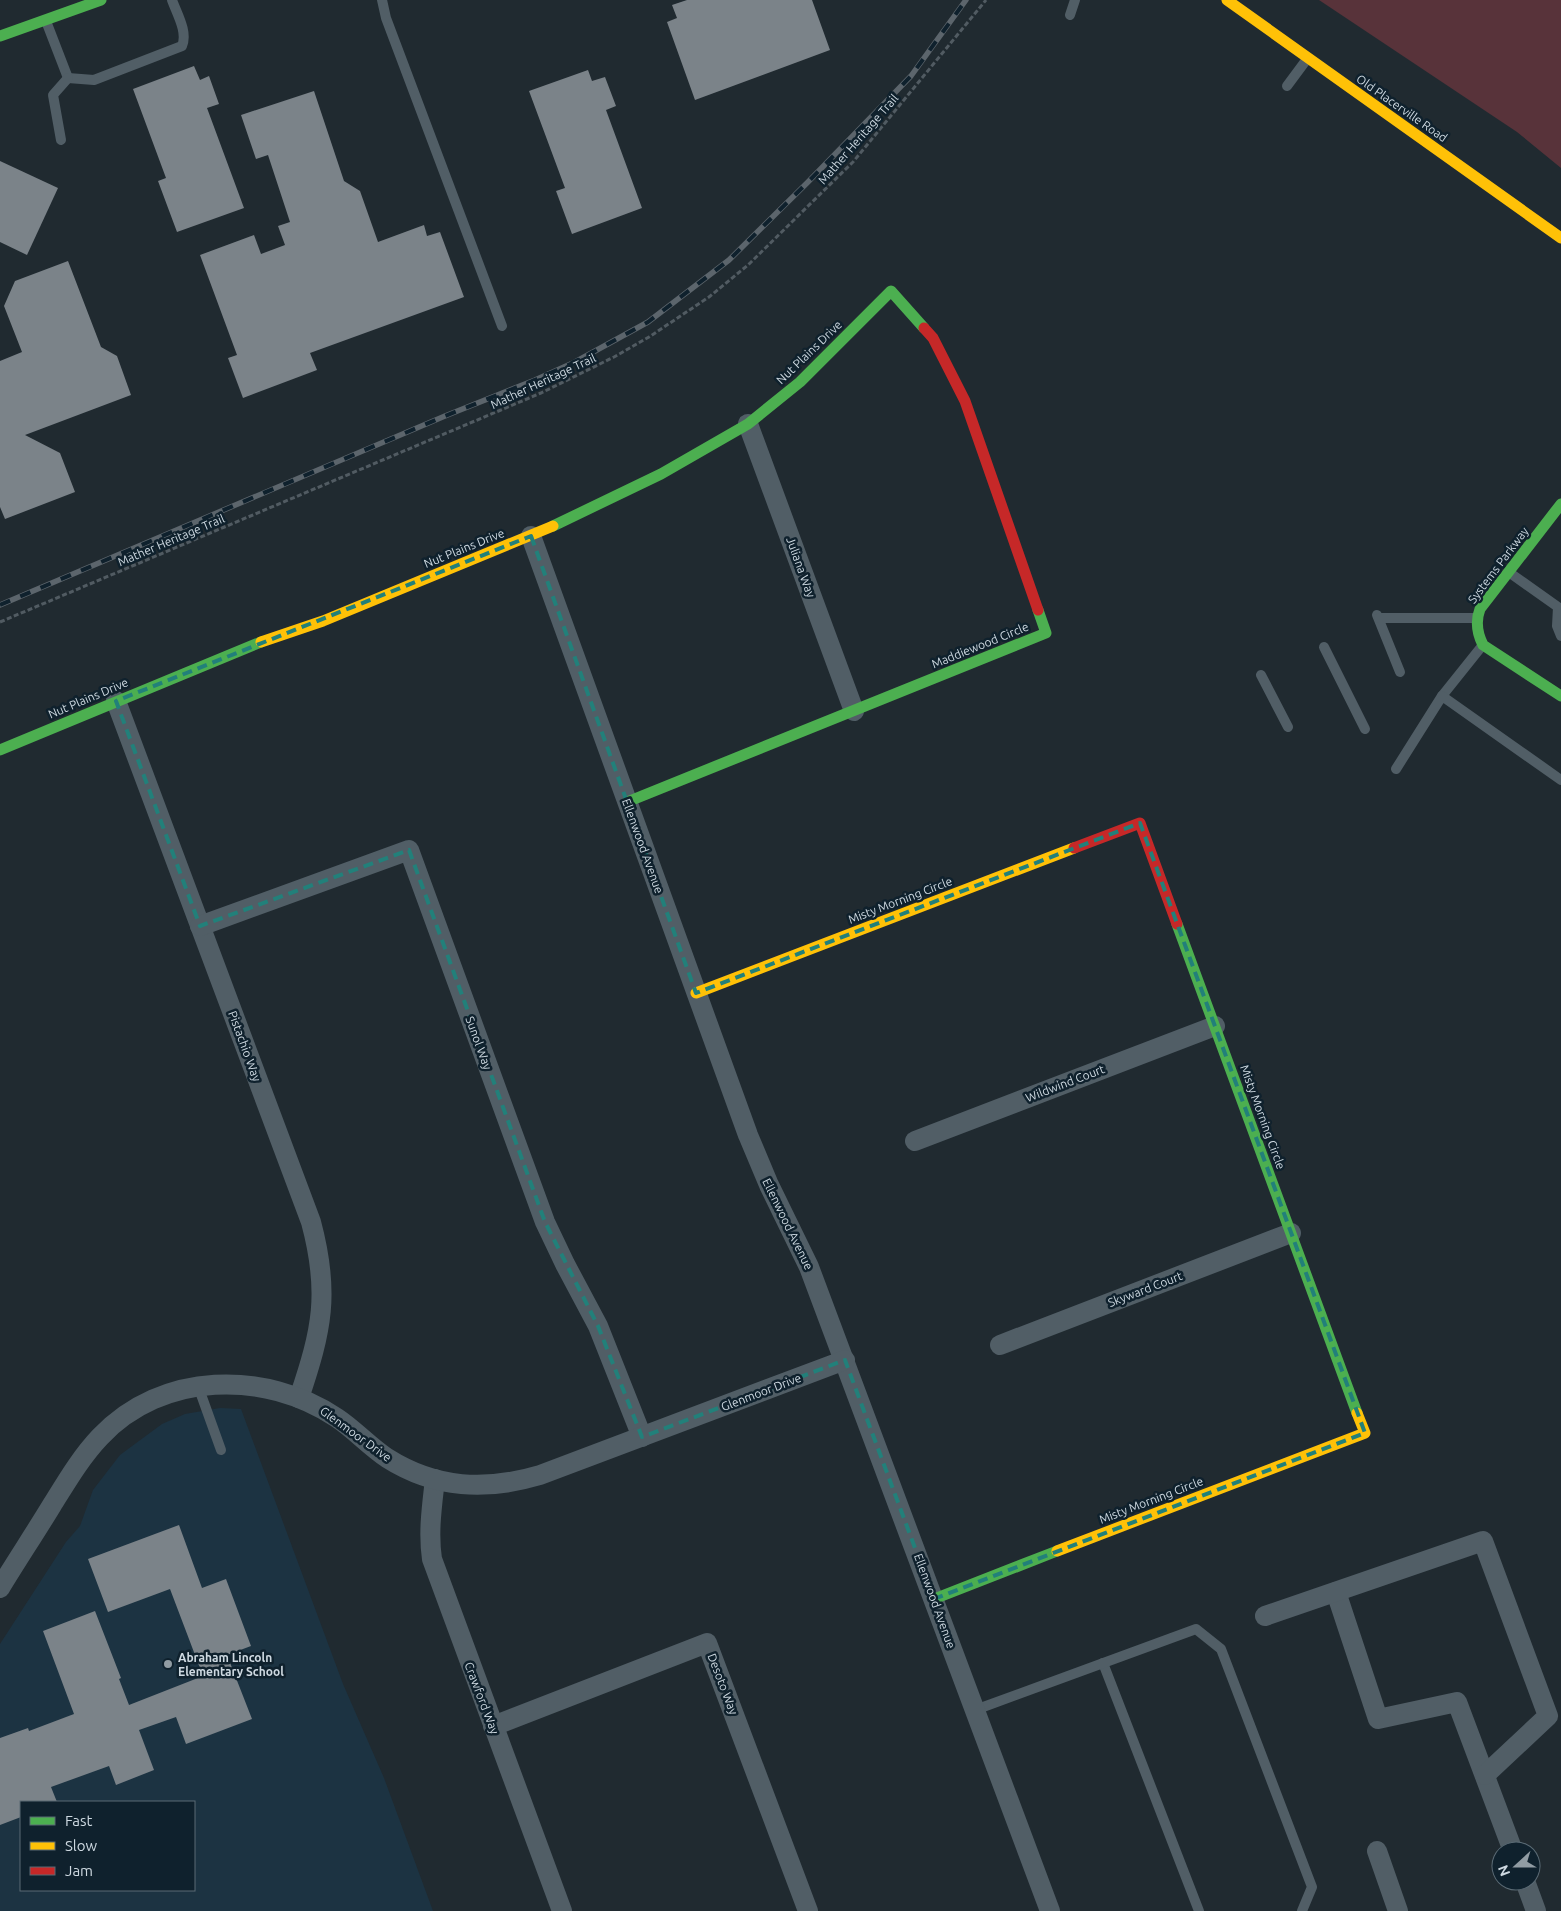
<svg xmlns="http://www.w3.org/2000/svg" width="1561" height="1911" viewBox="0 0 1561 1911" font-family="Ubuntu,sans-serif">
	<rect width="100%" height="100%" fill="#202a30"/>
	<path fill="#1c3342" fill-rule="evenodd" d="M220,1408L241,1409L343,1684L384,1778L433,1911H0V1644L66,1542L80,1526L93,1490L120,1455L162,1424L185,1414ZM21,1802H194V1890H21Z"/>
	<polygon fill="#58333a" points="1319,0 1561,0 1561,168 1517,132"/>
	<g fill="#7b8389">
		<polygon points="687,0 812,0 830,50 695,100 667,22 677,18 672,5"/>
		<polygon points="194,66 200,80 209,76 219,104 207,108 244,208 177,232 158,181 166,178 133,89"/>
		<polygon points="588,70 592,81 605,77 616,106 606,110 642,208 572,234 556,191 565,188 529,91"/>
		<polygon points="314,91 344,181 360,191 378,242 424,225 427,236 440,232 464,297 310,353 317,370 243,398 228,358 237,355 200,255 254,235 261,254 285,245 278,226 290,222 268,155 256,159 241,115"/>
		<polygon points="0,161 58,188 27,255 0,242"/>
		<polygon points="68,261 101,347 117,356 131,395 25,435 60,453 75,492 5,519 0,507 0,361 22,352 4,306 15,281"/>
		<polygon points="179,1525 202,1588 226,1579 251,1646 227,1655 252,1719 186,1744 176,1717 139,1730 154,1770 116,1785 109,1766 51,1787 57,1802 21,1802 21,1817 0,1825 0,1738 28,1728 29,1731 74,1714 43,1631 95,1611 121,1678 119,1679 129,1705 203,1676 170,1589 108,1612 88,1559"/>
	</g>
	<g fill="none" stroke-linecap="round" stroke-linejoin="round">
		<polyline stroke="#515b62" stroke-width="3" stroke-dasharray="5 2.5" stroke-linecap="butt" points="0,622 541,393 614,357 649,337 709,297 748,265 853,162 986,0"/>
		<g stroke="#515e66" stroke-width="10">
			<polyline points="382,0 386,18 502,326"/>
			<polyline points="1070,15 1075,0"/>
			<polyline points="46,21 68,78"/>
			<path d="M68,78L94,80L182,46C188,32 177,14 172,0"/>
			<polyline points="1287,86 1307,59"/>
			<polyline points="61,140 53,95 68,78"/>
			<polyline points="1510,573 1558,607 1557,626 1561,636"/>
			<polyline points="1377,615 1400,672"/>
			<polyline points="1379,618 1475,618"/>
			<polyline points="1324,647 1365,729"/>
			<polyline points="1261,675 1288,727"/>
			<polyline points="1442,696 1482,646"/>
			<polyline points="1396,769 1442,696 1561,780"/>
			<polyline points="198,1386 221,1450"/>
			<polyline points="1103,1663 1199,1911"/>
			<polyline points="975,1710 1196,1629 1221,1649 1312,1887 1302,1911"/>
		</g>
		<g stroke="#515e66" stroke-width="20">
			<polyline points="748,424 854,711"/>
			<polyline points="531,536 748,1135 769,1185 809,1267 1050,1911"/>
			<path d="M116,701L311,1222C330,1293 322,1330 299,1398"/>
			<polyline points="200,926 409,850 545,1222 565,1264 598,1326 642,1437"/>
			<polyline points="915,1141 1215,1026"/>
			<polyline points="1000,1345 1291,1233"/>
			<path d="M435,1479C432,1506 428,1532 432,1559L562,1911"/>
			<path d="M0,1588C17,1560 35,1533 52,1505C67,1481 81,1457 100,1437C162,1371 265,1370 337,1418C355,1430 369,1446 387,1458C436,1489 486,1491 540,1475L845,1360"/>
			<polyline points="1336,1592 1378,1719 1457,1702 1513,1851"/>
			<polyline points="1265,1616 1483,1541 1548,1716 1485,1775"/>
			<polyline points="493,1726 707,1643 808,1911"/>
			<polyline points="1377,1851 1398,1911"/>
			<polyline points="1525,1881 1536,1911"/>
		</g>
		<g stroke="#4caf50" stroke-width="11">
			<polyline points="0,36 101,0"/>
			<path d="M1561,504L1480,609C1475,622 1477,633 1483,645L1561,696"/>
			<polyline points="553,526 661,474 748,424 800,382 891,291 924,328"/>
			<polyline points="0,750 261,642"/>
			<polyline points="627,802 1046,633 1038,610"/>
			<polyline points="1177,924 1357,1413"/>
			<polyline points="934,1599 1057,1551"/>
		</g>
		<g stroke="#ffc107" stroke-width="11">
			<polyline points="1227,0 1561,238"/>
			<polyline points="261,642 323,621 553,526"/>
			<polyline points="696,993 1074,848"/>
			<polyline points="1057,1551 1365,1433 1357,1413"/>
		</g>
		<g stroke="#c62828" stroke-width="11">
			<polyline points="924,328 933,338 965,401 1038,610"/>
			<polyline points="1074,848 1140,823 1177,924"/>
		</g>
		<g stroke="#5c656c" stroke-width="5.5">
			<polyline id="rail" points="0,605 445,416 535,380 575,362 648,322 729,260 808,182 911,76 966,0"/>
		</g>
		<use href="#rail" stroke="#0f212d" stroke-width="4" stroke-dasharray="11" stroke-linecap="butt"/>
	</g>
	<path fill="none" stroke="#22807a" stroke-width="4" stroke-dasharray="10 6" stroke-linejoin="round" d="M531,536L696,993L1140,823L1365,1433L934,1599L845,1360L642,1437L598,1326L545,1222L409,850L200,926L116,701Z"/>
	<circle fill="#919ca3" stroke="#0f212d" stroke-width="2" cx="168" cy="1664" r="5"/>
	<g text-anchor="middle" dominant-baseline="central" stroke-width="5" stroke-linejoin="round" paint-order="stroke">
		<g font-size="12" fill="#ced9e1" stroke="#0f212d">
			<text transform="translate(1402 108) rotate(35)">Old Placerville Road</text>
			<text transform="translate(858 139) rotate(-49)">Mather Heritage Trail</text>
			<text transform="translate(809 352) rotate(-44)">Nut Plains Drive</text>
			<text transform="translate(543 381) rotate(-25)">Mather Heritage Trail</text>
			<text transform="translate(171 540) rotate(-23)">Mather Heritage Trail</text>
			<text transform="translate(464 548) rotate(-22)">Nut Plains Drive</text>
			<text transform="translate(1498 565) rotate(-53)">Systems Parkway</text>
			<text transform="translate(801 567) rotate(70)">Juliana Way</text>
			<text transform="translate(980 645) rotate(-22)">Maddiewood Circle</text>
			<text transform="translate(88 698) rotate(-23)">Nut Plains Drive</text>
			<text transform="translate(643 846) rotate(70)">Ellenwood Avenue</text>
			<text transform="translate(900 900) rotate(-21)">Misty Morning Circle</text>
			<text transform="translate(479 1043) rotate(70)">Sunol Way</text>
			<text transform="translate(245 1046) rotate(70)">Pistachio Way</text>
			<text transform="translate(1065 1083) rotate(-21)">Wildwind Court</text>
			<text transform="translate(1263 1117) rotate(70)">Misty Morning Circle</text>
			<text transform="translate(788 1224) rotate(64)">Ellenwood Avenue</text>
			<text transform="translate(1145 1289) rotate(-21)">Skyward Court</text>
			<text transform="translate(761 1392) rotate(-21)">Glenmoor Drive</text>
			<text transform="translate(356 1434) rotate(36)">Glenmoor Drive</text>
			<text transform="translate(1151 1500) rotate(-21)">Misty Morning Circle</text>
			<text transform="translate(935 1601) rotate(70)">Ellenwood Avenue</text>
			<text transform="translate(723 1684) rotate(69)">Desoto Way</text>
			<text transform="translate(482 1698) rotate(69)">Crawford Way</text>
		</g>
		<g font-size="12" font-weight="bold" fill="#ced9e1" stroke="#0f212d" text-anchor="start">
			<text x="178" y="1657">Abraham Lincoln<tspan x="178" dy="14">Elementary School</tspan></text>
		</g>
	</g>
	<rect x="20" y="1801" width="175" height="90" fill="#0f212d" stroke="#5b6b75"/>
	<rect x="30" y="1817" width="25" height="8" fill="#4caf50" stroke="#5b6b75"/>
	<text x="65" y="1826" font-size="15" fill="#ced9e1">Fast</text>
	<rect x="30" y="1842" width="25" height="8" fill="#ffc107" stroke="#5b6b75"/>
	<text x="65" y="1851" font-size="15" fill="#ced9e1">Slow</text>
	<rect x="30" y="1867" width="25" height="8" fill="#c62828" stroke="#5b6b75"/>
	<text x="65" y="1876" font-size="15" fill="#ced9e1">Jam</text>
	<g transform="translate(1516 1866) rotate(249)"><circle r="24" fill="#0f212d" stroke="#5b6b75"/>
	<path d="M0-4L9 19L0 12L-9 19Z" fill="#919ca3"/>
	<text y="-8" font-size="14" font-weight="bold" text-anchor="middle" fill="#ced9e1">N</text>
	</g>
</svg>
